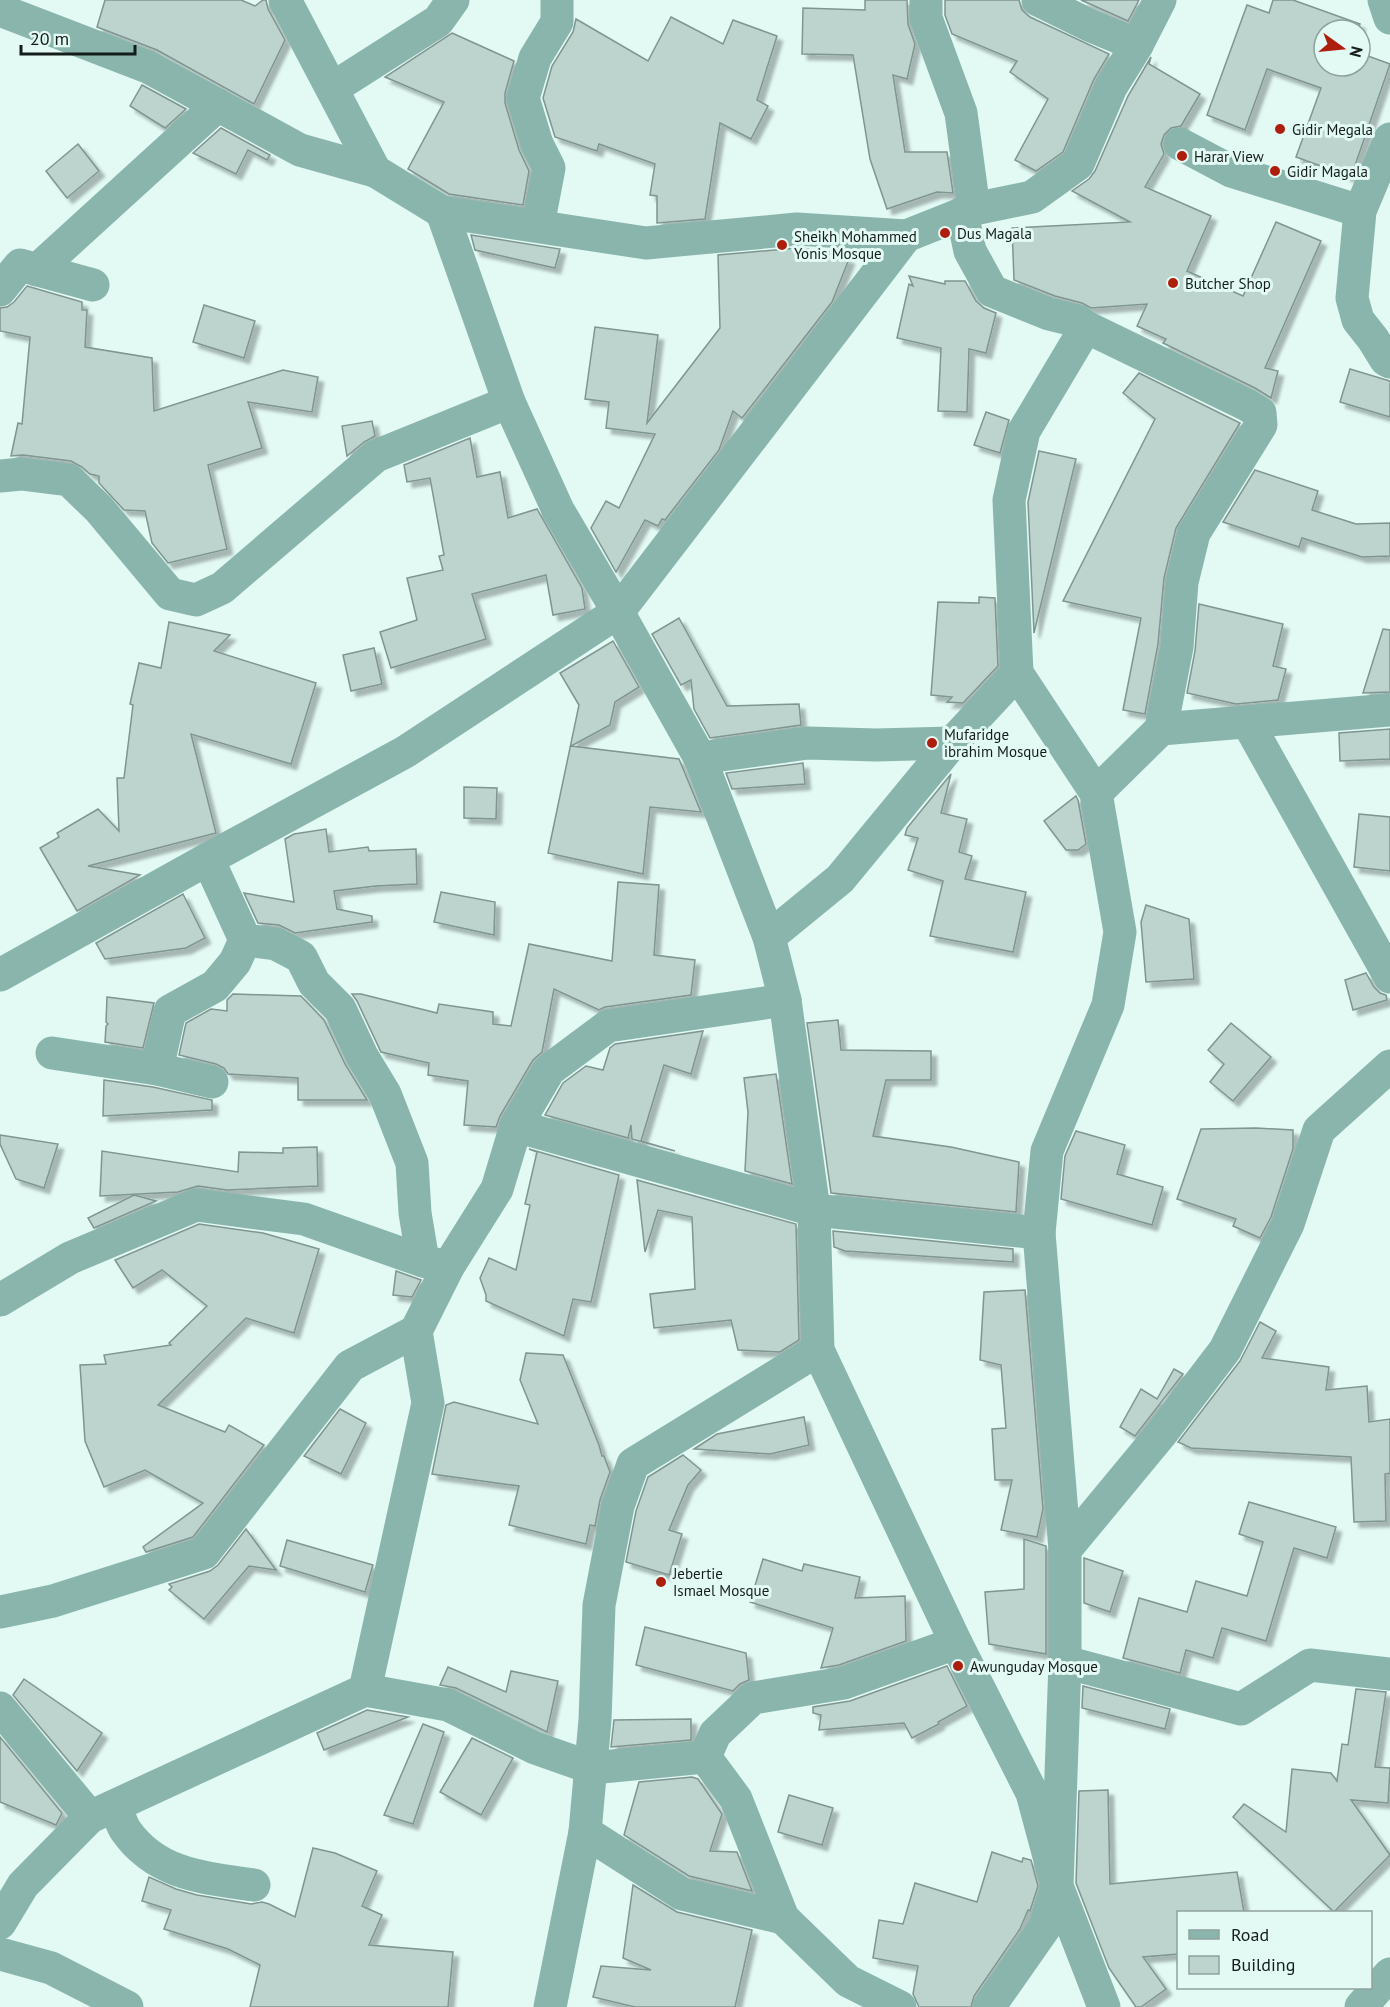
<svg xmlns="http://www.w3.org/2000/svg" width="1390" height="2007" viewBox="0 0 1390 2007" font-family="'PT Sans',sans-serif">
	<defs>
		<filter id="shadow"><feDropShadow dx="5.5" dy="5.5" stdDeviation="1.5" flood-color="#0004"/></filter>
	</defs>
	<rect width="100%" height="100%" fill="#e2f9f4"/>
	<g fill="#bcd3ce" stroke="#7f9590" stroke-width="1.5" filter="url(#shadow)">
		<polygon points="105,0 241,0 255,6 263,0 266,0 268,9 285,40 254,104 157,50 97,27"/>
		<polygon points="865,0 907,0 908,24 915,44 907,79 893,75 905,152 947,152 953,193 937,192 887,209 870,159 853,55 802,54 803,8 865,10"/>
		<polygon points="945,0 1019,0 1022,10 1030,17 1109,54 1094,79 1063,152 1036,171 1015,160 1048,99 1010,72 1017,61 952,34 945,15"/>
		<polygon points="1081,0 1139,0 1128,21"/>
		<polygon points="1273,0 1293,0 1360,24 1358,30 1324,30 1324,66 1360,66 1360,53 1390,64 1351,177 1296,157 1321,88 1267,69 1245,130 1207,115 1247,5 1269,13"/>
		<polygon points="671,17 723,44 733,20 777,36 757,100 768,106 751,139 720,123 705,219 657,223 657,196 650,195 655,164 599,144 597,151 555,137 543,98 552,66 573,32 576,19 648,61"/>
		<polygon points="452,33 514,61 505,93 505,103 519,150 529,171 523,205 449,194 408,169 444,102 385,77"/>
		<polygon points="1151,57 1149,64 1200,94 1181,126 1171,128 1164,135 1161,144 1164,154 1145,187 1211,216 1187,271 1243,296 1276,222 1321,241 1265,368 1278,371 1271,398 1255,388 1163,343 1166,339 1137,326 1147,304 1091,308 1082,303 1055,296 1014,280 1012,228 1130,222 1072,191 1089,179 1095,171 1128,96"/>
		<polygon points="142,85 186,109 165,128 130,106"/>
		<polygon points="221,128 270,155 267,160 248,150 236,174 193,153"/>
		<polygon points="78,144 99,171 67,198 46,171"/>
		<polygon points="471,235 560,249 555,268 475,250"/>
		<polygon points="797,248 825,250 849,259 832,302 742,418 733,411 719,450 665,520 662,519 658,526 645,520 616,572 591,528 606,501 619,508 655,434 606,428 609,402 585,399 595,327 658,335 647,423 720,328 718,255"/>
		<polygon points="909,276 945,284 945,281 965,281 976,301 984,308 996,313 986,353 969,349 967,412 938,411 941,348 897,338 909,284 913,286"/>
		<polygon points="27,286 82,302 82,310 87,310 85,347 152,358 154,411 283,370 318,377 312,412 248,402 262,448 208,465 227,549 168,563 152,543 145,511 124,510 99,483 99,476 90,474 82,467 71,461 23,455 11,456 18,423 22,424 30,337 0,331 0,308 7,307 14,302"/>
		<polygon points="204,305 255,321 244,358 193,342"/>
		<polygon points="1350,369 1390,381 1390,417 1340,402"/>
		<polygon points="1139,373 1240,423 1176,528 1164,578 1158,644 1145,714 1123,710 1141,618 1063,601 1155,419 1123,393"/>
		<polygon points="986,412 1009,420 1000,453 974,445"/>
		<polygon points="372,421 375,436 364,442 347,456 342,426"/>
		<polygon points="470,438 477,477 500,472 508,518 537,509 582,588 585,609 553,615 546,575 472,594 486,639 391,668 380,632 417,620 407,578 443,570 439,556 444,555 430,478 407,482 404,465"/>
		<polygon points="1039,451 1076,459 1034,633 1028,502"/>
		<polygon points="1255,470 1318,491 1312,510 1356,524 1390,523 1390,556 1362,557 1302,538 1299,547 1223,522"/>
		<polygon points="979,597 995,598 998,666 963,703 947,702 952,697 931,695 938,602 979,603"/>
		<polygon points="1199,604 1283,624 1273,666 1286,669 1278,700 1236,704 1187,693 1195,651"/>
		<polygon points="679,618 727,706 799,704 801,725 710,738 694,709 691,680 681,685 652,634"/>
		<polygon points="169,622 230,635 214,651 316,683 291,764 191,734 216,833 88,866 140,875 77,911 40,848 59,837 57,833 98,809 119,831 117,778 124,778 133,705 130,704 139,663 161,668"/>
		<polygon points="1383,629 1390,630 1390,692 1363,693"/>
		<polygon points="613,641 639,687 615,702 610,725 571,746 679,759 701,812 650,807 643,874 548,853 579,705 560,673"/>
		<polygon points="374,648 382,684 351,691 343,655"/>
		<polygon points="1390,729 1390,759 1340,761 1339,733"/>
		<polygon points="803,763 805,784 732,789 726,773"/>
		<polygon points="951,774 941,813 967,819 959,852 972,856 965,879 1026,892 1013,952 930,936 943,881 908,870 918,838 905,835 907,828"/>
		<polygon points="464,787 497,788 496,819 464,818"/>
		<polygon points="1076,796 1078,800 1086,844 1078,850 1066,850 1044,821"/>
		<polygon points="1359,814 1390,817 1390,871 1354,867"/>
		<polygon points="326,829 329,852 368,847 369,851 416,849 417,884 376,886 334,891 337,909 372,916 372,922 295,933 279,925 258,923 244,893 294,902 285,839 294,834"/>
		<polygon points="618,882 659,885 654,955 695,960 691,995 605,1007 599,1010 554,989 542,1052 533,1060 500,1116 496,1127 464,1125 468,1081 428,1075 429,1063 381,1052 357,1001 352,994 361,994 437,1013 439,1004 493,1012 493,1024 511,1026 529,944 612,961"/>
		<polygon points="441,892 495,902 494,935 434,922"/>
		<polygon points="183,894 205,938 186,948 105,959 96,943"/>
		<polygon points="1146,905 1189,919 1194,979 1146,982 1141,922"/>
		<polygon points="1366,973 1374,987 1380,993 1386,995 1387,1000 1353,1010 1345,980"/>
		<polygon points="233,994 301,996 324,1020 345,1064 367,1100 298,1100 298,1078 228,1074 224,1068 216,1064 179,1055 186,1023 211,1009 227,1011 227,1000"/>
		<polygon points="107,997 154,1003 143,1048 105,1042 106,1026 108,1024 106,1022"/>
		<polygon points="838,1020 841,1050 931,1051 931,1080 886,1080 873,1136 951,1147 1019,1162 1016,1212 831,1193 807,1023"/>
		<polygon points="1231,1023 1271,1057 1233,1101 1210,1082 1224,1064 1208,1050"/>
		<polygon points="703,1031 691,1074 664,1065 641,1141 675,1151 632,1139 631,1125 628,1138 545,1115 563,1083 586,1066 603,1070 610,1048 615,1044"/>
		<polygon points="776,1074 792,1184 745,1171 748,1112 744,1078"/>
		<polygon points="104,1080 153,1087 212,1100 212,1110 103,1116"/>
		<polygon points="1256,1128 1293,1130 1293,1149 1271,1217 1260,1238 1233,1226 1236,1219 1177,1199 1201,1129"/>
		<polygon points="1076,1131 1125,1145 1117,1174 1163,1187 1152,1225 1061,1199 1065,1156"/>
		<polygon points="0,1135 58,1144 44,1188 16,1179 0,1144"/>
		<polygon points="317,1147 318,1186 227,1190 198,1186 178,1192 100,1196 102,1151 238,1172 239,1152 283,1153 283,1148"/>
		<polygon points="529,1149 619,1175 591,1302 573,1299 564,1336 486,1301 486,1295 480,1278 489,1258 516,1270 530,1205 525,1204 537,1152"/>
		<polygon points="637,1180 796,1224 799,1340 780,1352 738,1350 731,1320 654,1328 650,1294 695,1289 692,1217 658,1210 645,1252"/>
		<polygon points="134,1195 156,1201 94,1228 88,1218"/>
		<polygon points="199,1224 263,1233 319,1249 294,1333 246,1318 158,1405 225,1432 229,1425 264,1445 193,1537 146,1552 143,1547 203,1503 145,1470 104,1487 85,1441 80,1365 106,1364 104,1355 171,1345 169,1343 207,1306 162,1270 133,1288 115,1260"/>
		<polygon points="833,1231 1013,1249 1013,1262 845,1251 834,1247"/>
		<polygon points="396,1271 421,1280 412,1297 393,1295"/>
		<polygon points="1025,1290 1043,1509 1037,1537 1001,1530 1012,1480 995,1480 992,1429 1006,1428 1001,1365 980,1360 984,1292"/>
		<polygon points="1260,1322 1276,1331 1262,1358 1329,1367 1326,1390 1367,1386 1369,1422 1390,1419 1390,1473 1385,1474 1386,1521 1354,1522 1351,1457 1191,1448 1178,1442 1240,1361"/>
		<polygon points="526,1353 563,1355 599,1445 602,1456 604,1456 610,1472 600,1500 595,1526 590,1525 586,1544 509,1525 519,1486 432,1474 446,1405 454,1402 538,1424 520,1380"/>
		<polygon points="1174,1369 1183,1374 1135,1436 1120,1427 1141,1389 1157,1399"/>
		<polygon points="340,1409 366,1423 341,1474 304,1456"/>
		<polygon points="804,1417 809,1445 770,1454 694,1449 717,1434"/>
		<polygon points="683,1455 701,1470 688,1485 669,1530 682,1534 669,1575 626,1562 636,1511 648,1477"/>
		<polygon points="1249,1502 1336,1527 1327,1558 1294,1548 1266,1641 1222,1628 1213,1658 1186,1650 1180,1673 1123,1658 1139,1598 1187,1612 1196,1581 1247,1596 1263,1542 1239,1534"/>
		<polygon points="246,1529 276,1570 249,1566 204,1619 169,1590 172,1587 169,1584 210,1571 218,1565"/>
		<polygon points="1024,1539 1046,1546 1046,1654 989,1644 985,1592 1024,1589"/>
		<polygon points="287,1540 373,1565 365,1592 280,1566"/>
		<polygon points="1084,1558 1123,1571 1110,1612 1084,1603"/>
		<polygon points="763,1559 802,1571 804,1564 860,1577 855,1598 905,1596 906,1641 839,1665 821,1668 833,1628 750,1602"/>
		<polygon points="645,1627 746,1653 749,1680 740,1684 733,1691 636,1665"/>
		<polygon points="947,1666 967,1706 938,1722 939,1724 912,1738 904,1723 819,1730 821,1715 813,1713 813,1707 850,1701"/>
		<polygon points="448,1667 506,1692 511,1671 558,1681 547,1732 456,1688 440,1685"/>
		<polygon points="24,1679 102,1733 77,1771 13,1695"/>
		<polygon points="1083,1686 1170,1709 1165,1729 1082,1708"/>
		<polygon points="1356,1689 1386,1692 1375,1767 1390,1768 1388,1803 1351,1800 1390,1855 1334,1912 1233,1817 1244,1804 1286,1832 1292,1769 1331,1773 1337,1781 1342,1744 1348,1745"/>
		<polygon points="367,1710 408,1717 324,1750 317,1733"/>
		<polygon points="691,1719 691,1740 611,1747 614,1720"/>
		<polygon points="423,1724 444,1732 413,1824 384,1815"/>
		<polygon points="0,1737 62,1813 56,1825 0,1802"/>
		<polygon points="472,1738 513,1758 481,1815 440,1792"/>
		<polygon points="692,1777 698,1779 722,1814 710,1851 737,1852 752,1891 689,1876 624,1835 639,1782"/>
		<polygon points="1108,1790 1110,1884 1237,1872 1244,1912 1179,1912 1179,1954 1143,1957 1166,1989 1141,2007 1136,2007 1109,1968 1076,1883 1079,1791"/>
		<polygon points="789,1795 833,1808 822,1845 778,1832"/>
		<polygon points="313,1848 335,1853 377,1871 362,1906 382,1915 369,1945 453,1952 448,2007 250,2007 260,1965 228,1949 164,1929 171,1910 142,1901 149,1877 176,1889 197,1895 251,1904 262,1902 269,1904 295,1917"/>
		<polygon points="992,1852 1022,1862 1023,1858 1031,1860 1038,1886 1030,1911 1028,1910 1020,1929 974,1996 971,2007 919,2007 913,1994 918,1966 873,1958 879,1920 903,1924 915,1883 977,1902"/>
		<polygon points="633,1885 677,1912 752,1930 735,2007 635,2007 593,1997 601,1966 651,1970 623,1958"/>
	</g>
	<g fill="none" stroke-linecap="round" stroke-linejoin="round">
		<g stroke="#8ab5ac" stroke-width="33">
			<polyline points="285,0 375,171 442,212 646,243 797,229 906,236"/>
			<polyline points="926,0 926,18 961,113 974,209"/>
			<polyline points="1038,0 1089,25 1137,45"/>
			<polyline points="1384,0 1390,18"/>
			<polyline points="0,10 148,67 300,150 375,171"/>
			<polyline points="333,88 438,21 453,0"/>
			<polyline points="1390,139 1360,211 1352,298 1358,320 1373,339 1386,360 1390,362"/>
			<polyline points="1180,144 1231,171 1360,211"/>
			<polyline points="442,212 509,402 558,510 618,612 700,758 769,937 785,1000 814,1210 818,1350 956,1643 1032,1793 1057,1886 1045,1927 989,2007"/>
			<polyline points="962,213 970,251 992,291 1049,314 1078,321 1086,327 1024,431 1009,500 1017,673 1096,793 1120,932 1108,1005 1047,1151 1039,1233 1065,1550 1065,1662 1057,1886 1104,2007"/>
			<polyline points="538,225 549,168 537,144 523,98 535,58 557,22 557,0"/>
			<polyline points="37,270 218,105"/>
			<polyline points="0,290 20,265 93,285"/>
			<polyline points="1086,327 1247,405 1260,413 1261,425 1194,533 1182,582 1177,647 1161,729 1096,793"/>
			<polyline points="0,476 21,474 69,480 99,509 170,594 196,600 222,588 376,456 509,402"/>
			<polyline points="1248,723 1390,977"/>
			<polyline points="1161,729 1390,710"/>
			<polyline points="700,758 808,743 876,745 952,743"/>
			<polyline points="208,859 245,940 276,944 301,957 314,983 340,1009 362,1056 385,1094 412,1163 415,1213 423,1261 448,1267"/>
			<polyline points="769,937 840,879 952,743 1017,673"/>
			<polyline points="0,975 208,859 405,752 618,612 906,236 974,209 1032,197 1078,164 1111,87 1137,45 1160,0"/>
			<polyline points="52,1053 157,1069 212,1082"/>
			<polyline points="157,1069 170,1011 215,986 235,962 245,940"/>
			<polyline points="516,1126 549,1070 608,1026 785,1000"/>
			<polyline points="0,1300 70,1258 196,1205 304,1219 423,1261"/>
			<polyline points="1065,1550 1161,1434 1225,1350 1288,1224 1319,1130 1390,1066"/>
			<polyline points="0,1612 53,1601 204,1553 350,1366 416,1331"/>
			<polyline points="1065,1662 1241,1709 1310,1665 1390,1674"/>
			<polyline points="365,1690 428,1403 416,1331 448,1267 497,1189 516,1126 814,1210 1039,1233"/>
			<polyline points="0,1708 90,1817 365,1690 448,1705 535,1748 592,1768 705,1757 715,1734 753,1698 844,1683 956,1643"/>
			<polyline points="705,1757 736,1799 783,1918 848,1981 900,2007"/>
			<path d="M115,1806C119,1814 121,1824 126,1831C157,1875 205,1878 254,1885"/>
			<polyline points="585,1832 682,1894 783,1918"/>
			<polyline points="0,1923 23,1885 90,1817"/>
			<polyline points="0,1954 51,1968 127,2007"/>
			<polyline points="550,2007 585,1832 595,1720 599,1605 618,1506 633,1464 818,1350"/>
			<polyline points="1361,2007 1390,1974"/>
		</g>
	</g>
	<g fill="#ad1e0c" stroke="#e2f9f4" stroke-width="2">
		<circle cx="1280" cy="129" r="6"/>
		<circle cx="1182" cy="156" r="6"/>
		<circle cx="1275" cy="171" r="6"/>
		<circle cx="945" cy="233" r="6"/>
		<circle cx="782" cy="245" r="6"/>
		<circle cx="1173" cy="283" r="6"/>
		<circle cx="932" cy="743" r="6"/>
		<circle cx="661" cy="1582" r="6"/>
		<circle cx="958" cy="1666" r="6"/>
	</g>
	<g text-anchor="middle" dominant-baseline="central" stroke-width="6" stroke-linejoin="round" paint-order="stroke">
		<g font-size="15" fill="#151d1b" stroke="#e2f9f4" text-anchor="start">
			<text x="1292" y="129">Gidir Megala</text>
			<text x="1194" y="156">Harar View</text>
			<text x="1287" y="171">Gidir Magala</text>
			<text x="957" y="233">Dus Magala</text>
			<text x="794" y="236">Sheikh Mohammed<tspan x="794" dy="17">Yonis Mosque</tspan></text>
			<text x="1185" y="283">Butcher Shop</text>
			<text x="944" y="734">Mufaridge<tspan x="944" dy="17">ibrahim Mosque</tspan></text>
			<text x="673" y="1573">Jebertie<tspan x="673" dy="17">Ismael Mosque</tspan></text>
			<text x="970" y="1666">Awunguday Mosque</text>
		</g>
	</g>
	<rect x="1177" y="1911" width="195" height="78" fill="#e2f9f4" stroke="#90a19d" stroke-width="1.5"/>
	<rect x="1189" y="1930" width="30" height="9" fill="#8ab5ac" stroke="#90a19d" stroke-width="1.5"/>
	<text x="1231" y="1941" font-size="18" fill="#151d1b">Road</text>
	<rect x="1189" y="1956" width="30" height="18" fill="#bcd3ce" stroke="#90a19d" stroke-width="1.5"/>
	<text x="1231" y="1971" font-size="18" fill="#151d1b">Building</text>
	<g transform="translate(1342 48) rotate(105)"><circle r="28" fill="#e2f9f4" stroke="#90a19d" stroke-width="1.5"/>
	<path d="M0-4.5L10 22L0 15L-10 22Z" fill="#ad1e0c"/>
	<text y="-9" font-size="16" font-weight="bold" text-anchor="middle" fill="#151d1b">N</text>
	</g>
	<path d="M21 45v9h114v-9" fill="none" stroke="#151d1b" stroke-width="3"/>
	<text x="30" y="45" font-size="18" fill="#151d1b" stroke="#e2f9f4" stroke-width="4.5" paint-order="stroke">20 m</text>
</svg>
